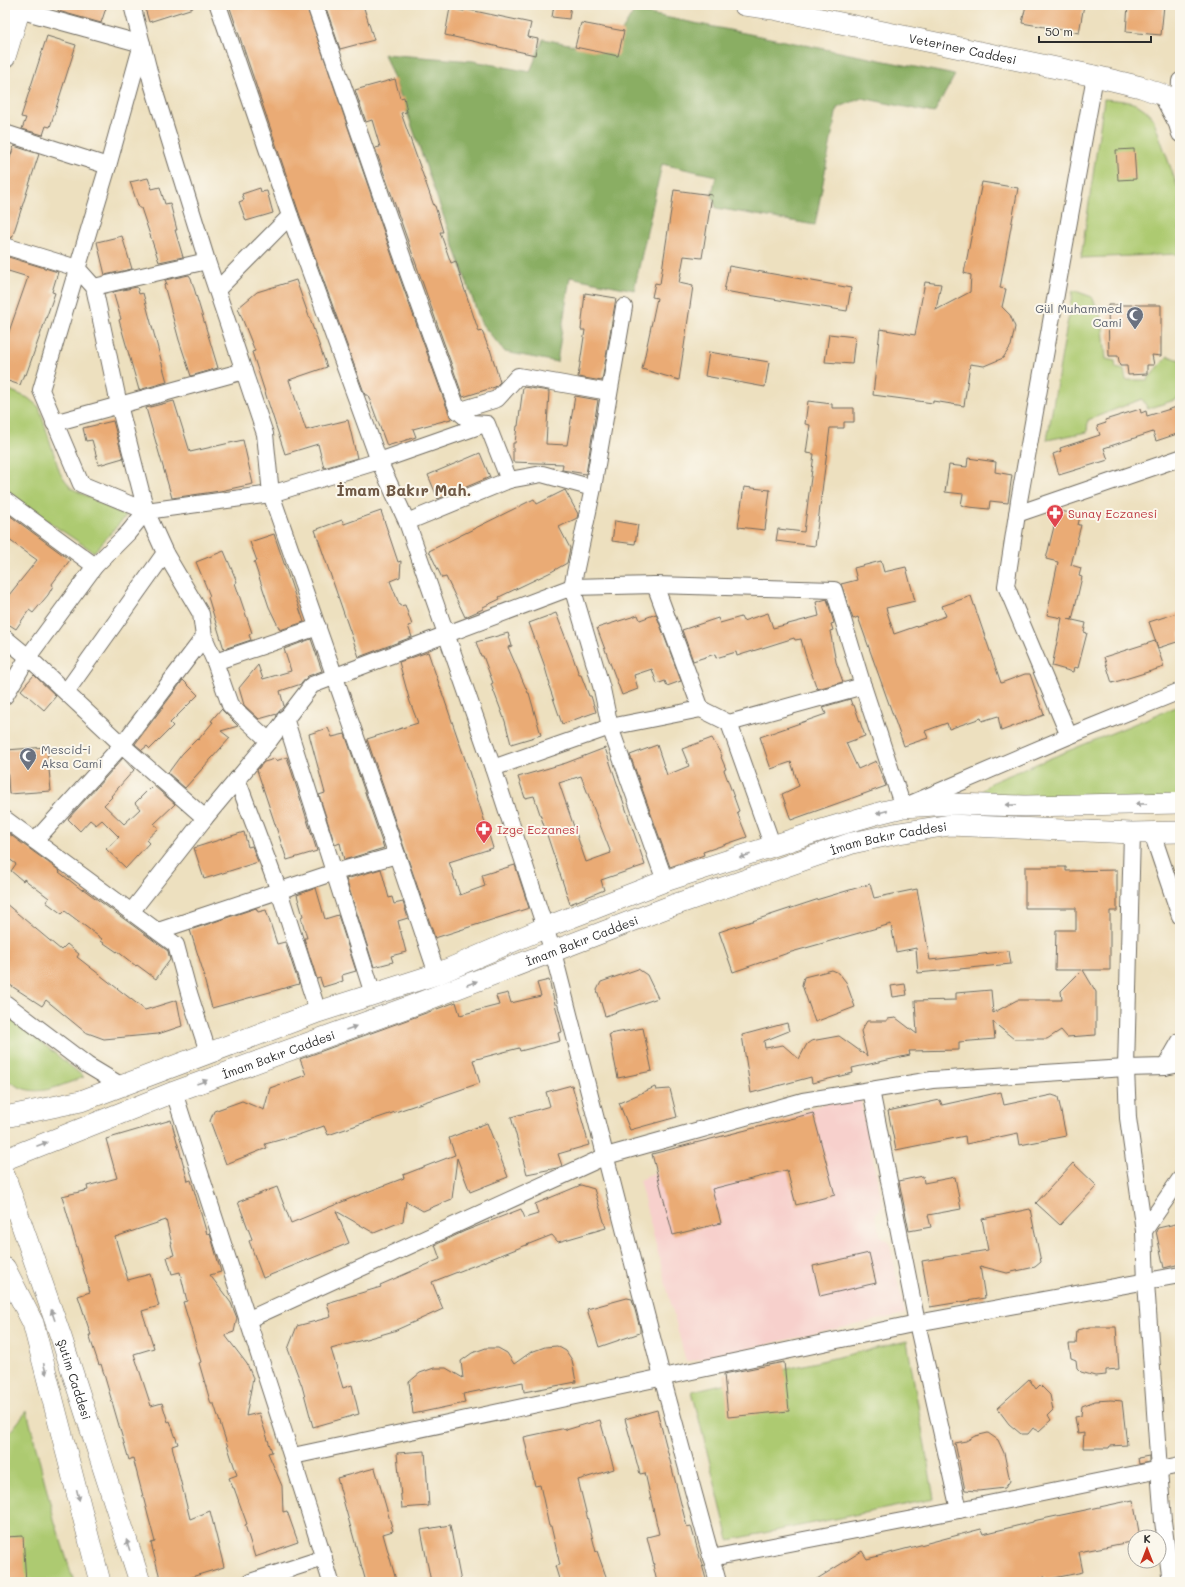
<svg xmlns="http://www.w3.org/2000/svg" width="1185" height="1587" viewBox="0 0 1185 1587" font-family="Mali,sans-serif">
	<rect width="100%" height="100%" fill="#fbf7ec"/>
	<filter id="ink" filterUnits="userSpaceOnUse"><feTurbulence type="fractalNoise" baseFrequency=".025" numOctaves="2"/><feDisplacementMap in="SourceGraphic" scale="8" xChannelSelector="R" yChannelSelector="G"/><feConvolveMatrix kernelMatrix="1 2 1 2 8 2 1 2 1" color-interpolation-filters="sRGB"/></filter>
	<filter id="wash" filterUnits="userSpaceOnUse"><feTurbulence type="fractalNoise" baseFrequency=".012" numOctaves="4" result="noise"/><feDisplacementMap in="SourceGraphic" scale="16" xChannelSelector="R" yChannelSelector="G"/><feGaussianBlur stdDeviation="0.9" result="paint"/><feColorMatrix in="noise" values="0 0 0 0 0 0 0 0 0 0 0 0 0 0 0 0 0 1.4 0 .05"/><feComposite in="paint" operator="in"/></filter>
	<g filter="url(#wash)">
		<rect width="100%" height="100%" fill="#ede0bf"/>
		<polygon fill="#f7d0cc" points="860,1098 883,1206 875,1215 881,1237 889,1241 905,1314 686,1362 639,1180 825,1103"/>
		<g fill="#adca71" stroke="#6c7a4e">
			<path d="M1104,99C1125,101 1139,100 1153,118L1180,194V254L1081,258Z"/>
			<polygon points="1073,290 1092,297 1102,318 1106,359 1115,361 1116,368 1124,370 1126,380 1147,380 1168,356 1180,360 1180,398 1148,409 1142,399 1088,420 1087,432 1047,440"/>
			<polygon points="5,388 28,398 39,407 60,473 71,488 126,516 94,552 5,493"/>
			<polygon points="1180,705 1180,800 977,796 990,783"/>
			<path d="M5,1013L84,1077C53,1088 33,1101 5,1078Z"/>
			<polygon points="907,1341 934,1499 729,1540 692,1391"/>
			<polygon points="27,1411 54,1519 74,1582 5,1582 5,1438"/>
		</g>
		<polygon fill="#8aae63" stroke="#5a6c47" points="634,11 955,75 934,113 862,98 837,108 815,225 716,208 712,195 716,176 662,164 634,290 570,277 557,362 505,352 481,323 407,112 384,54 473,61 530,72 543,39 609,52"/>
		<g id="blocks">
			<g fill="#eaab74" fill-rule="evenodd">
				<polygon points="60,5 107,5 101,23 58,11"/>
				<polygon points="144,5 193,5 193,8 149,22"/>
				<polygon points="229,5 306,5 398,273 451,419 413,429 416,437 387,446 368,395 365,395 299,213"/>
				<polygon points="325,5 363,5 374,40 340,49"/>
				<polygon points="554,5 571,5 569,19 552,17"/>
				<polygon points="1026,5 1084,5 1079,33 1022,23"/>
				<polygon points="1128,5 1164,5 1161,35 1126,32"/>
				<polygon points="450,8 464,11 465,9 531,23 528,37 538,39 535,55 445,35"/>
				<polygon points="581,23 624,31 618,56 575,47"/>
				<polygon points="47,36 76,45 50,127 46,126 43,135 22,129 26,118 21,117"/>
				<polygon points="395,79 400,98 404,97 407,112 401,113 434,206 435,206 443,232 440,232 451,263 456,261 462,282 479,332 482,331 489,349 490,349 500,382 495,387 463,397 375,148 380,147 372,120 366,122 355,90"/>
				<polygon points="14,146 39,154 12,238 5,237 5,173"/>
				<polygon points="1134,149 1136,179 1118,180 1116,150"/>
				<polygon points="148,178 152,189 160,187 165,204 170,203 177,230 175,230 183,257 159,262 141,208 139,208 130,182"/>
				<polygon points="982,182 1018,188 1000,288 1006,289 1002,307 1010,315 1015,327 1011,346 1003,358 984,366 970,364 964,406 933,401 933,403 873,395 880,329 915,335 925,282 941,284 936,310 970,292 971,275 964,273"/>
				<polygon points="260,188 261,192 267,191 273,213 246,221 239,202 244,200 242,194"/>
				<polygon points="674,190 712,195 702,258 684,256 679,283 693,286 679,380 642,369 657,298 652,297 655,283 660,284"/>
				<polygon points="122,236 132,269 105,275 97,242"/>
				<polygon points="5,256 58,272 52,292 55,293 26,375 24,374 20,385 5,380 5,343 28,277 5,270"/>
				<polygon points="729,266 851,288 847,311 724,291"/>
				<polygon points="189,275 191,278 218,368 191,376 179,340 164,285 167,284 165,280"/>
				<polygon points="296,280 327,367 289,380 306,430 348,420 357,458 324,468 318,444 285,454 252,352 255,351 238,308 257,292"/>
				<polygon points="137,287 139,294 143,293 167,382 139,390 119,320 121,319 113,292"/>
				<polygon points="585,293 616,298 602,381 578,377 585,330 581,330"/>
				<polygon points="1108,305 1161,305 1161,356 1152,355 1154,365 1147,365 1147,374 1128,375 1127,366 1120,366 1118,356 1109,356"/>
				<polygon points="829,334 855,337 852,364 825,362"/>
				<polygon points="709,352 769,362 765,387 705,376"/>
				<polygon points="523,387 549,391 546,444 567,445 575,396 598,400 586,474 562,470 563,464 513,462 513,443 515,443 517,426 518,426"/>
				<polygon points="174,401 190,452 243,440 253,484 220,491 172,498 146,408"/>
				<polygon points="808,401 832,404 832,408 854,408 854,422 844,422 844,428 830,428 815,546 776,541 778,529 804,532 814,454 806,453 810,425 805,424"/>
				<polygon points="1180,406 1180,433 1156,441 1153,432 1104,448 1108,460 1059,475 1053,454 1061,451 1060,448 1100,435 1097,426 1106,423 1105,420 1140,409 1141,413 1146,411 1147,416"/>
				<polygon points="113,421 123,458 99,465 92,440 86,441 83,428"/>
				<polygon points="480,453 490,477 438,499 428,475"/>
				<polygon points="968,458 996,462 995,472 1012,475 1008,503 990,501 989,509 969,507 961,505 963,494 945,492 949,465 967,467"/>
				<polygon points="744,487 770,490 765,530 738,527"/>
				<polygon points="565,490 578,514 577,518 559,527 570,548 567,563 551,572 499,597 500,599 483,607 483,609 465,617 446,577 442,578 429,551 534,499 537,504"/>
				<polygon points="1058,510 1080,516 1078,525 1081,525 1071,565 1081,568 1079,576 1082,577 1072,620 1068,619 1086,623 1084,632 1087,633 1078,668 1074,667 1073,672 1052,666 1062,618 1047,615 1058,562 1046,559"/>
				<polygon points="381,511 398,562 401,561 400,577 390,581 400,606 405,605 412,625 408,626 412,637 359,657 315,530 342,520 344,524"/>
				<polygon points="5,512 70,560 52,584 53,586 48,595 33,613 29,610 16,629 5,622 5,600 37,560 5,537"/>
				<polygon points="615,521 638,525 635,544 612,541"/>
				<polygon points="274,534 304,622 280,630 269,607 254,562 257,561 250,542"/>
				<polygon points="224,551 237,582 235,583 252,633 249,635 251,640 224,649 208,597 210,596 196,562"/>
				<polygon points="881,561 884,572 906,567 915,601 886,608 894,634 946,616 942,606 971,596 1001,683 1025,674 1030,674 1044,715 1001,731 998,716 982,721 981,718 949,729 947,723 925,731 928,738 904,746 858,617 853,619 841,584 857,580 854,568"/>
				<polygon points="827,599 834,623 831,624 833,630 830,631 836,662 843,682 817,689 805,654 801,639 795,640 794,638 737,656 736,652 716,658 715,654 693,661 682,630 718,618 720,623 741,617 743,621 768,613 773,628 819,616 816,602"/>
				<polygon points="1180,612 1180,641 1158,648 1149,622"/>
				<polygon points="556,613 573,657 579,675 581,675 589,696 591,696 596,712 562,724 549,686 550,685 544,664 529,623"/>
				<polygon points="656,614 681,681 667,686 665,681 657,684 652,669 634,675 638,689 622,695 597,628 638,615 640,620"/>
				<polygon points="508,633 512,646 508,647 528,693 529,693 541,735 511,744 505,721 491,684 493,683 483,656 481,656 476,642"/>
				<polygon points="311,639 322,671 308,676 301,684 280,691 284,706 277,714 259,719 244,705 239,688 258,665 263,679 291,671 284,649"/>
				<polygon points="1155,641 1164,667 1112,683 1104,657"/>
				<polygon points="428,652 466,762 493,848 449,862 460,895 485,886 482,875 515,865 529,908 435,938 367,739 418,723 410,702 399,662"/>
				<polygon points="34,675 56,696 44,710 21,690"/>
				<polygon points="183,680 198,695 170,723 173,726 150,749 147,746 142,750 135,744"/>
				<polygon points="850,699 852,705 854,705 865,736 846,743 858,769 876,761 886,786 791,820 782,794 799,786 791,762 771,769 760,737 826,714 823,707"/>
				<polygon points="221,709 238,726 221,731 230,738 185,788 168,773 182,754 197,739 198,740 213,722 211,721"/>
				<polygon points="328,728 332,737 345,734 384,848 344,860 340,843 335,845 319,795 325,793 309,734"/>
				<polygon points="712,738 722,756 721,757 726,769 724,770 739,811 737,812 747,837 703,852 704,855 670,867 630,755 657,745 667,775 689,766 682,749"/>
				<polygon points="47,747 51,791 9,794 6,750"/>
				<path d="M605,748L645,865L601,880L604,890L570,904L534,796L525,798L518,777L566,763ZM581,776L611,853L586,862L559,783Z"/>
				<polygon points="287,757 317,851 287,860 257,770 264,762 275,759 276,761"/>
				<polygon points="123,758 134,770 111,796 112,797 104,805 124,824 140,809 135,803 150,788 151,789 154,786 175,804 154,824 159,828 146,840 149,843 126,868 106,849 119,837 102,820 96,825 90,820 80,831 68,819"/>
				<polygon points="5,831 60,871 59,872 82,890 83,889 168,951 170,960 156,979 137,965 136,966 117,951 117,952 101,941 102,939 65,911 62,914 46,902 49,898 24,879 23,881 11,871 16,864 5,856"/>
				<polygon points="244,832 248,847 252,846 258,862 204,879 194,848"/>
				<polygon points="1025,867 1066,867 1066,871 1117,870 1117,911 1110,911 1110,970 1083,970 1096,992 1096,1035 1067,1037 1061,1030 1047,1039 1014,1039 993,1022 995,1039 959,1042 959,1050 909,1051 910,1055 852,1068 853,1073 812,1083 811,1077 751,1093 742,1035 787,1023 789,1031 764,1041 765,1048 783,1045 799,1059 807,1044 811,1041 839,1036 867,1056 861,1031 867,1021 887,1021 887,1019 896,1018 917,1034 915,1001 956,1000 956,993 991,990 993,1013 1017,1000 1062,1000 1061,991 1082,970 1055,970 1056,930 1076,930 1076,908 1025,908"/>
				<polygon points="381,869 389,898 392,897 394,904 403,902 408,918 398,921 406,952 391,956 393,962 374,967 346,879"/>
				<polygon points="870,884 874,898 917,889 930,960 1009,951 1011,964 918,973 916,948 896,952 891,924 788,953 733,972 719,932 816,900"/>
				<polygon points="316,888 325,919 338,915 356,971 342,975 343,981 323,987 320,978 317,979 304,938 307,938 301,917 303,916 297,895"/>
				<polygon points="5,903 61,950 67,944 79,954 77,957 145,1010 177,1000 182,1026 158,1034 104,1039 85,1032 46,1000 42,1006 10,985 5,981"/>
				<polygon points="256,908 258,912 266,910 277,944 285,942 299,984 212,1008 203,975 205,977 190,930"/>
				<polygon points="638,969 647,975 658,998 605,1016 597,990 601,982"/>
				<polygon points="832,970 839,973 846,982 855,1007 815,1022 802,985 804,977"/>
				<polygon points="549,980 562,1032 558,1033 560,1041 520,1051 519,1048 473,1060 480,1083 328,1135 324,1126 298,1135 265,1144 267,1148 226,1164 210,1121 214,1111 242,1101 264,1110 270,1088 306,1075 300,1059 456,1002 460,1015 499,1005 496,996 508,993 511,1003 541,996 537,983"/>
				<polygon points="905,984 907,995 893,997 891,986"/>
				<polygon points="643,1028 652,1071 618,1078 609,1034"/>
				<polygon points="572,1085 589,1145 558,1154 562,1166 557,1168 527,1174 511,1117 550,1106 546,1092"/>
				<polygon points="655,1087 656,1090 670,1089 677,1117 630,1130 619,1103"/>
				<polygon points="1001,1092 1004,1105 1052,1095 1058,1097 1066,1136 1020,1145 1018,1133 966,1144 965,1136 896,1150 888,1111 940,1100 942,1105"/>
				<polygon points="813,1113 835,1195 796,1205 787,1170 712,1189 721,1223 673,1235 652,1154"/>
				<polygon points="171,1120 188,1181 191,1180 207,1234 210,1233 221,1272 210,1275 231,1303 237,1318 234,1332 225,1335 247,1364 253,1378 246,1416 259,1413 272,1452 268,1453 282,1486 283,1512 287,1511 298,1542 255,1557 245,1525 247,1524 234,1488 233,1488 229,1478 237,1475 214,1404 211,1404 199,1363 201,1362 183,1302 187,1301 180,1272 172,1274 167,1257 174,1255 171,1244 172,1244 166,1220 115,1237 128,1280 150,1274 159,1306 142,1311 154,1348 134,1354 151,1406 162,1403 168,1422 170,1421 178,1444 172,1446 190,1519 210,1511 224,1567 175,1582 161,1582 151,1543 155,1542 133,1458 129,1460 101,1364 99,1365 89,1335 91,1335 78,1296 90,1292 62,1196 88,1190 87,1186 117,1178 106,1139"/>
				<polygon points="487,1123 508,1177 470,1192 457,1158 452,1199 423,1211 406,1201 403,1221 374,1233 336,1211 349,1243 263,1278 249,1241 252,1239 238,1202 277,1187 291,1223 354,1197 404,1178 403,1175 455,1155 449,1138"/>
				<polygon points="1073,1163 1097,1186 1060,1225 1036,1203"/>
				<polygon points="923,1176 924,1183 955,1177 961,1209 928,1215 931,1227 909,1231 899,1181"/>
				<polygon points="581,1185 594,1189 606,1228 558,1242 552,1235 432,1282 443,1309 394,1331 331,1349 343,1388 352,1385 359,1414 313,1427 302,1386 288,1349 297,1326 331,1317 327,1303 381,1287 380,1285 440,1259 435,1245 465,1231 521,1209 525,1218 538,1214 535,1204"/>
				<polygon points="1030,1209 1041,1262 1035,1267 1007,1273 980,1266 985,1298 930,1307 922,1261 988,1250 982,1219"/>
				<polygon points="1180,1223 1180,1264 1164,1268 1156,1231 1158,1228"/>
				<polygon points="869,1253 876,1283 820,1296 813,1266"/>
				<polygon points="627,1298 632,1299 640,1328 640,1333 599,1347 587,1309"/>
				<polygon points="1089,1327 1116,1327 1119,1369 1106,1370 1106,1375 1095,1376 1081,1372 1077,1368 1076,1360 1071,1358 1069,1344 1076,1344 1077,1330"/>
				<polygon points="557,1346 566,1351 572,1360 576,1382 524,1392 523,1382 463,1394 465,1403 413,1414 409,1382 420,1373 434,1368 446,1368 463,1378 461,1361 472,1353 486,1348 498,1348 507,1353 514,1364 531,1352 545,1347"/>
				<polygon points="784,1362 789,1411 728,1417 724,1374"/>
				<polygon points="1029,1379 1036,1389 1040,1385 1050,1395 1053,1410 1048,1415 1051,1420 1039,1431 1033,1428 1028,1434 1021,1434 1009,1424 997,1408"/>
				<polygon points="1111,1400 1122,1401 1127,1445 1110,1446 1109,1448 1083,1448 1084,1433 1078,1434 1075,1417 1081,1416 1082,1406 1095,1401"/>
				<polygon points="657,1410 687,1527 691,1526 706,1579 695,1582 657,1582 653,1565 654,1565 647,1537 659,1534 645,1473 640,1474 625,1419"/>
				<polygon points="600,1420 614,1469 578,1480 596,1552 597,1551 608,1582 560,1582 555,1566 560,1565 551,1526 549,1526 540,1485 535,1486 524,1437 566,1428 566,1430"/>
				<polygon points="988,1433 998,1440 1004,1453 1010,1481 1005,1488 978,1491 965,1490 955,1443 966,1441 975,1436"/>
				<polygon points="425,1451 429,1506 402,1508 397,1453"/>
				<polygon points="1149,1456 1149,1462 1139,1464 1138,1458"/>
				<polygon points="375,1468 393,1531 383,1534 396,1580 390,1582 366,1582 337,1478"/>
				<polygon points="1133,1500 1140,1537 1135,1537 1135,1541 1079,1552 1083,1572 1045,1580 1045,1577 1023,1582 812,1582 862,1551 867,1559 981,1529 983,1534 1033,1522 1033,1521"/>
				<polygon points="450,1525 461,1582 431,1582 421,1530"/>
				<polygon points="23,1536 26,1582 5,1582 5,1537"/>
			</g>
		</g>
	</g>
	<g filter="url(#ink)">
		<use href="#blocks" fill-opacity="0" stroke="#6f6a5f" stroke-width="1"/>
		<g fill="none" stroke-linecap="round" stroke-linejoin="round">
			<g stroke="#6f6a5f" stroke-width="18">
				<g id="minor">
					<polyline points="132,5 152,83 207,261 265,434 271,494 397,855 437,974"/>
					<polyline points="218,5 290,216 379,461 407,522 493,768 553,952 665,1388 718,1582"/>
					<polyline points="315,5 407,270 458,411 472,423 487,424 509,480 407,522"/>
					<polyline points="1161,94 1177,124 1180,134"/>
					<polyline points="1179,101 1180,81"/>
					<polyline points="5,133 108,166"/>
					<polyline points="5,246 77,268 94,287 119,405 146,511 81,484 41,390 108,166 142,44 19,10"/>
					<polyline points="94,287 207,261"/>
					<polyline points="217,290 290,216"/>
					<polyline points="624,307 593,488 572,587 602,689 610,727 701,709 729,723 863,686"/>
					<polyline points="458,411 497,399 518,376 609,392"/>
					<polyline points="54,423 244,371"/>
					<polyline points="509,480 542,474 593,488"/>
					<polyline points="5,500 95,566"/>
					<polyline points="146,511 165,553 201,614 204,637 215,662 230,705 269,741"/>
					<polyline points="1017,514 1180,458"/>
					<polyline points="655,585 701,709"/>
					<polyline points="5,638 28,657 122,745 205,818"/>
					<polyline points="215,662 318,627"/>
					<polyline points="66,692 165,553"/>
					<polyline points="5,696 28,657 95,566 128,533 146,511 271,494 379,461 485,424"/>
					<polyline points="285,718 373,994"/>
					<polyline points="729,723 773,847"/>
					<polyline points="1069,736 1006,586 1019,501 1095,76"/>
					<polyline points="493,768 610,727 665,881"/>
					<polyline points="237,779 279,891 318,1012"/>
					<polyline points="5,819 176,945 189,993 208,1052"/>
					<polyline points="1132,833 1126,1068 1128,1118 1144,1231 1146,1282 1159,1470 1163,1521 1171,1582"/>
					<polyline points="1152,833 1180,916"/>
					<polyline points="35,841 122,745 204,637"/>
					<polyline points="131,912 205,818 269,741 312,685 572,587 655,585 834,590 863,686 903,807 1069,736 1180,691"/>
					<polyline points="158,931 335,872 397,855"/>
					<polyline points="5,1003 87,1065 122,1086"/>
					<polyline points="1165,1067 1180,1041"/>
					<polyline points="871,1090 917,1323 959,1510"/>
					<path d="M174,1092C226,1256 281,1418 331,1582"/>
					<polyline points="1144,1231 1180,1179"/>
					<polyline points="247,1320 606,1156 803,1101 932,1080 1126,1068 1165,1067 1180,1064"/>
					<polyline points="293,1456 917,1323 1180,1275"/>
					<polyline points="711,1558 959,1510 1180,1465"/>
					<polyline points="250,1582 324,1558"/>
				</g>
			</g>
			<g stroke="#6f6a5f" stroke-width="22">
				<g id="major">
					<path id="s1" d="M744,5L773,9L1095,76L1141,87L1180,101"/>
					<polyline points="5,57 21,5"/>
					<polyline points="5,1117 81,1101 318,1012 437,974 544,928 665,881 825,829 879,813 903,807 952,804 1025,806 1180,803"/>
					<path id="s2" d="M6,1159L174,1092L411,1006L671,906L852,843L899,833L950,825L1132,833L1180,832"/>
					<path id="s3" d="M5,1177L61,1337L140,1582"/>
					<polyline points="5,1268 33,1323 100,1582"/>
				</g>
			</g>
			<use href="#minor" stroke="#fff" stroke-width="16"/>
			<use href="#major" stroke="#fff" stroke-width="21"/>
		</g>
		<defs><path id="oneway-solid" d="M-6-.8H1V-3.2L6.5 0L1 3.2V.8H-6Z"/></defs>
		<g fill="#a0a0a0">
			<use href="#oneway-solid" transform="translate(1141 804) rotate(179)"/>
			<use href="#oneway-solid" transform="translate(1011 805) rotate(-179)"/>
			<use href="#oneway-solid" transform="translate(882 812) rotate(165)"/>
			<use href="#oneway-solid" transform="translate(745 856) rotate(162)"/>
			<use href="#oneway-solid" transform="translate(472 983) rotate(-21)"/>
			<use href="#oneway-solid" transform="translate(351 1028) rotate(-20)"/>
			<use href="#oneway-solid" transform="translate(202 1082) rotate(-20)"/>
			<use href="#oneway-solid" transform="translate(42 1144) rotate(-21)"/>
			<use href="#oneway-solid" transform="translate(53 1315) rotate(-109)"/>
			<use href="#oneway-solid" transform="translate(45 1369) rotate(76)"/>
			<use href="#oneway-solid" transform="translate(78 1495) rotate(76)"/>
			<use href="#oneway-solid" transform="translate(128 1545) rotate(-108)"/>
		</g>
	</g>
	<defs>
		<g id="mosque-pin" transform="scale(0.9)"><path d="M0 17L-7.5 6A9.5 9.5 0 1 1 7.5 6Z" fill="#6b7280" stroke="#fbf7ec"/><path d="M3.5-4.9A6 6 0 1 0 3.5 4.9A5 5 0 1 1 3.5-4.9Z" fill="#fff"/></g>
		<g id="pharmacy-pin" transform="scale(0.9)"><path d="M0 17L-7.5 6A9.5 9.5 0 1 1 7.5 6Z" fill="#e0444e" stroke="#fbf7ec"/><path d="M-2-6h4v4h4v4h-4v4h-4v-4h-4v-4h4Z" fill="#fff"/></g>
	</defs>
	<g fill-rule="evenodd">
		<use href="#mosque-pin" x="1135" y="315"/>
		<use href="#pharmacy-pin" x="1055" y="513"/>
		<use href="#mosque-pin" x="28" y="756"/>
		<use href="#pharmacy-pin" x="484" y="829"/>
	</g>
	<g text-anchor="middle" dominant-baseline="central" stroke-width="4" stroke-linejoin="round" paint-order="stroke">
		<g font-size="12" fill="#2b2b2b" stroke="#fbf7ec">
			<text stroke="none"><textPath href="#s1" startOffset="223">Veteriner Caddesi</textPath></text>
			<text stroke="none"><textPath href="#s2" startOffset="940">İmam Bakır Caddesi</textPath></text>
			<text stroke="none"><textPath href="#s2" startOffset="616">İmam Bakır Caddesi</textPath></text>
			<text stroke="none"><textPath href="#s2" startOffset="292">İmam Bakır Caddesi</textPath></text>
			<text stroke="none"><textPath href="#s3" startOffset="214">Şutim Caddesi</textPath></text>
		</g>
		<g font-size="12" fill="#5b616d" stroke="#fbf7ec" text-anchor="end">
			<text x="1122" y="308">Gül Muhammed<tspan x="1122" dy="14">Cami</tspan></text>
			<text x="41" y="749" text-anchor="start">Mescid-i<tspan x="41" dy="14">Aksa Cami</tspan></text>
		</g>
		<g font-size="12" fill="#be3a42" stroke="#fbf7ec" text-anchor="start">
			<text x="1068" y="513">Sunay Eczanesi</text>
			<text x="497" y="829">Izge Eczanesi</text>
		</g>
		<g font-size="16" font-weight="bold" fill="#6e5845" stroke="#fbf7ec">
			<text x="404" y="489">İmam Bakır Mah.</text>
		</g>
	</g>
	<rect width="1185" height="1587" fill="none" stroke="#fbf7ec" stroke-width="20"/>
	<g transform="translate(1147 1549)"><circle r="19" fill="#fbf7ec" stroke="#a8a59f"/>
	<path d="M0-3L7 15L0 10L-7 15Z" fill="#c8321e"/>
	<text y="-6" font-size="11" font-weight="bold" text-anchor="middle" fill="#2b2b2b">K</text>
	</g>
	<path d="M1039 36v6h112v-6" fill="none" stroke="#2b2b2b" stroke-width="2"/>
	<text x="1045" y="36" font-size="12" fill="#2b2b2b" stroke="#fbf7ec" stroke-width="3" paint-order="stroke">50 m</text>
</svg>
